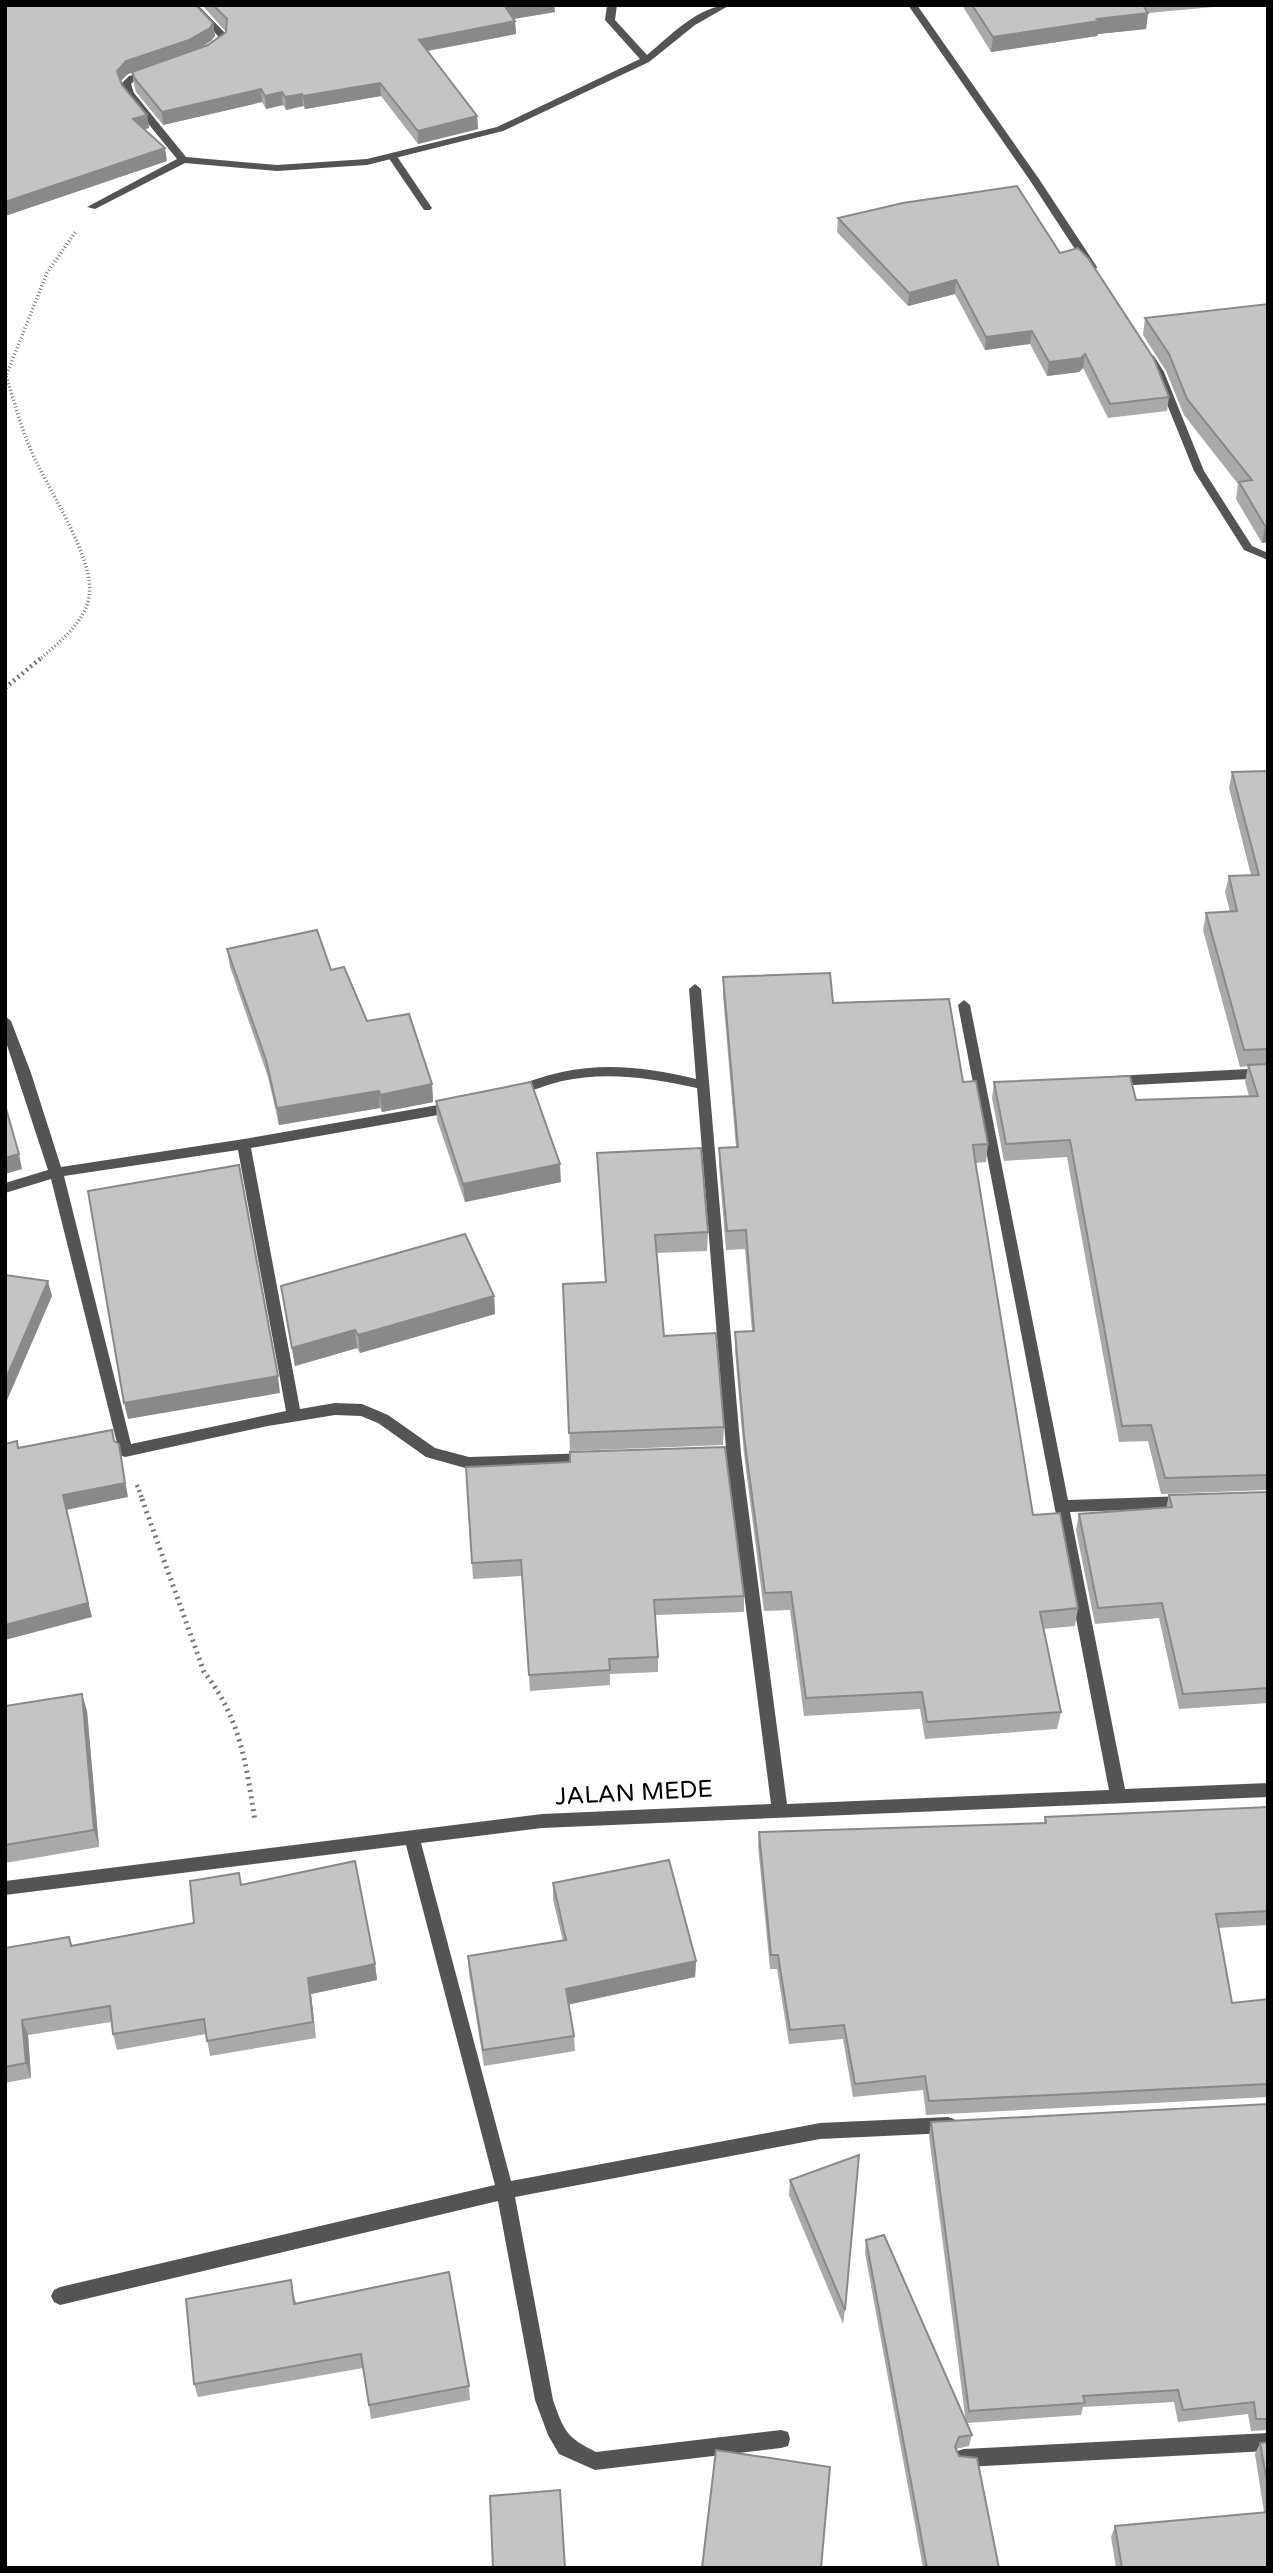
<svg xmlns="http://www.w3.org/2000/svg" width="1273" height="2573" viewBox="0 0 1273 2573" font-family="'Varela Round',sans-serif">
	<rect width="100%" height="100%" fill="#fff"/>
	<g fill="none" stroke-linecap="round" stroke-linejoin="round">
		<path stroke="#767676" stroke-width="3.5" stroke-dasharray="1 2.5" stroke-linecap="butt" d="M39,660C57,644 85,623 89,597C96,559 45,485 30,448C20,425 14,400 6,376L47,273L76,231"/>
		<g stroke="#767676" stroke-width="4.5" stroke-dasharray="2 3.5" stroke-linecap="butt">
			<polyline points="5,688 41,658"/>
			<polyline points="137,1485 143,1501"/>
		</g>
		<path stroke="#767676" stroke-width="5" stroke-dasharray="2 4.5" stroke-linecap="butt" d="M142,1499L204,1672C241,1719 246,1764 255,1821"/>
		<polygon fill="#545454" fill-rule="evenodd" points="390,155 396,155 432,208 430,210 424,210 388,157"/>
		<g fill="#545454" fill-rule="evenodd">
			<path d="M189,5H198L226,34L228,36C225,44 220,53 210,51L208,49L216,43L218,36Z"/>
			<path d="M607,5H617L615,20L647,55C670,36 699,5 730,5L695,25L649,62L503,131L367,165L277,171L185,163L95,209L87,207L177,159L124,94L121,84L129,76L151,70V74L135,80L131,84L134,93L186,157L277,165L367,159L497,127L640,59L605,20Z"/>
			<polygon points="908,5 917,5 1039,179 1097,267 1096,269 1088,269 1029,179"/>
			<polygon points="1150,355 1154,356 1164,372 1204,471 1252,546 1268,553 1268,560 1244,550 1194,471 1154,372 1145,358"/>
			<path d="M695,984L701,989L741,1454L787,1804L1109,1790L958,1005L964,1000L970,1005L1068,1500L1186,1496L1191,1498L1193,1502L1191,1506L1186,1508L1070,1512L1125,1789L1268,1783V1797L542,1828L421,1843L511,2181L820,2123L948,2117L954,2119L957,2125L954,2131L948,2133L820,2139L515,2197L553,2400C564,2431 566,2437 596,2452L781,2430L788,2432L790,2439L788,2446L781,2448L595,2470L559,2454L548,2435L535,2400L498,2201L60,2305L54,2302L51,2296L54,2290L60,2287L495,2185L406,1845L5,1895V1881L542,1814L771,1804L727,1460L702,1459L700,1455L702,1451L726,1448L697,1088C653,1078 606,1071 562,1081C546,1085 531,1091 515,1096L508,1091L510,1088C527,1082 544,1076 562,1072C606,1062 653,1068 696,1079L689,989Z"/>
			<path d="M5,1016L11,1021L31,1073L61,1167L244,1139L455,1102L460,1104L462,1107L460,1110L455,1112L251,1148L300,1409L335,1403L362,1404L388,1415L435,1448L469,1457L589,1453L594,1455L596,1459L594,1463L469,1469L426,1457L378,1423L361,1416L335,1415L268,1426L125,1457L120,1455L51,1179L5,1193V1183L48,1170L5,1039ZM238,1150L286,1411L131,1444L64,1176Z"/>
			<polygon points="1268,1068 1268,1078 1114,1086 1107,1081 1114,1076"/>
			<polygon points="1268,2433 1268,2451 964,2467 957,2465 955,2458 957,2451 964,2449"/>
		</g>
	</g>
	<g fill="#a9a9a9">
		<polygon points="5,5 213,23 215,36 211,41 199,48 208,45 226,32 202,5 554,5 555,12 514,19 515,21 516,34 428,51 477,116 478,129 418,144 381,96 305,109 303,106 286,110 283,105 266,109 262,102 163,125 136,92 134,85 132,72 128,74 121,81 122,85 147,115 149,128 145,129 167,161 5,216"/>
		<polygon points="962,5 1235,5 1148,13 1146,29 1098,34 1097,36 991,52"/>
		<polygon points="838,218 1060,253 1169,397 1167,411 1108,418 1083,368 1079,372 1047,376 1030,344 985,350 955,294 908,306 837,232"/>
		<polygon points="1268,304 1268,542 1262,543 1236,499 1238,484 1184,415 1166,371 1143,335 1145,318"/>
		<polygon points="1268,771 1268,1490 1161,1494 1148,1441 1119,1442 1067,1157 1004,1161 992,1098 994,1082 1136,1100 1249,1096 1245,1082 1248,1066 1240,1067 1203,930 1206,913 1230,912 1225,892 1229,876 1251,875 1229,788 1232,772"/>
		<polygon points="227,949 331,970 367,1021 432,1084 433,1102 382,1112 380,1108 279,1125 268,1077 230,967"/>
		<polygon points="723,977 833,1003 963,1082 988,1144 986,1162 976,1163 1033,1515 1078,1608 1075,1626 1043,1629 1061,1712 1057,1729 925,1739 920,1709 804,1716 790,1610 764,1611 744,1454 735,1351 735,1332 752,1331 745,1249 726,1250 719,1166 719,1148 736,1147 723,995"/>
		<polygon points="436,1101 561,1182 465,1202 437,1120"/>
		<polygon points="597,1153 708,1232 707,1251 656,1253 664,1336 724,1427 723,1445 570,1451 563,1284 605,1282"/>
		<polygon points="281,1286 494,1296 495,1314 360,1353 357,1348 295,1366"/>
		<polygon points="466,1467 744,1596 744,1612 655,1615 658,1657 658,1672 610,1674 610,1685 530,1691 522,1576 473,1579"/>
		<polygon points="1268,1492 1268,1703 1179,1709 1159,1618 1095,1624 1076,1530 1079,1514 1166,1508 1169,1495"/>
		<polygon points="5,1706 87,1711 99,1847 5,1863"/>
		<polygon points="1268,1807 1268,1925 1218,1928 1232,2003 1268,1999 1268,2097 926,2115 923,2090 853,2097 843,2039 789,2044 777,1969 770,1969 758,1846 759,1832 1044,1823 1045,1817"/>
		<polygon points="553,1883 696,1961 695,1977 569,2004 574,2036 575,2051 484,2066 469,1973 468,1956 563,1941 553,1900"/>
		<polygon points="242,1885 375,1964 377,1980 311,1994 316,2038 210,2056 206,2034 117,2050 113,2034 111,2022 28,2035 31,2078 5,2083 5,1948 69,1937 72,1945 194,1923"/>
		<polygon points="1268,2104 1268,2430 1251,2431 1248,2414 1178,2422 1174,2402 1083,2407 1081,2415 967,2423 972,2435 969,2446 956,2449 999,2568 923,2568 865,2253 866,2240 966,2423 929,2136 931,2122"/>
		<polygon points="790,2180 845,2310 843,2324 789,2195"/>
		<polygon points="294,2295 296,2303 469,2386 470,2400 371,2419 363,2368 198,2397 194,2384"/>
		<polygon points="1268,2442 1268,2568 1116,2568 1111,2537 1115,2526 1264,2512 1255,2454 1260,2443"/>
	</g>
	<g fill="#898989">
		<polygon points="520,5 554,5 555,12 506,20 506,8"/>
		<polygon points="1148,13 1146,29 1098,34 1097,36 991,52 993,37 1097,19"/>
		<polygon points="515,21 516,34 420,52 419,40"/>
		<polygon points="213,23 215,36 211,41 191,53 128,74 118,83 117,71 126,61"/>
		<polygon points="380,83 381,96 305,109 303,96"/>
		<polygon points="261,89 262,102 163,125 162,112"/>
		<polygon points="282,92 283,105 266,109 265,96"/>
		<polygon points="302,94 303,106 286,110 285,97"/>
		<polygon points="147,115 149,128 135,132 133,119"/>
		<polygon points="477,116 478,129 418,144 418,131"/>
		<polygon points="165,148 167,161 5,216 5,202"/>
		<polygon points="956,280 955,294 908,306 909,293"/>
		<polygon points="1032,331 1030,344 985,350 986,337"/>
		<polygon points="1085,354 1083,368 1079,372 1047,376 1049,362"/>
		<polygon points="1265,526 1268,526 1268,542 1262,543"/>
		<polygon points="432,1084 433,1102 382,1112 380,1095"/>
		<polygon points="379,1091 380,1108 279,1125 277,1108"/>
		<polygon points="19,1154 22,1169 5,1174 5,1158"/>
		<polygon points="560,1164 561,1182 465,1202 463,1184"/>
		<polygon points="48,1281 52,1296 5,1405 5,1381"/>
		<polygon points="494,1296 495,1314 360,1353 358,1335"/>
		<polygon points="355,1330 357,1348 295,1366 292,1348"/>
		<polygon points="278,1376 280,1393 128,1419 124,1403"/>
		<polygon points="119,1444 128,1497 66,1510 92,1617 5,1640 5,1625 63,1495"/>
		<polygon points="82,1694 87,1711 99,1847 94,1830"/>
		<polygon points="696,1961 695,1977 567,2005 566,1989"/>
		<polygon points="375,1964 377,1980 311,1994 316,2038 308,1978"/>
		<polygon points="22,2020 28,2035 31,2078 26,2063"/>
	</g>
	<g fill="#c4c4c4" stroke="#898989" stroke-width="2">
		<polygon points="5,5 196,5 213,23 210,28 189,40 126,61 117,71 122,85 147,115 133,119 165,148 5,202"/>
		<polygon points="213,5 520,5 506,8 515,21 419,40 477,116 418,131 380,83 303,96 302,94 285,97 282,92 265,96 261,89 162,112 135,79 132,72 208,45 226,32 227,19"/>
		<polygon points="972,5 1143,5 1148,13 1097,19 1099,21 993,37"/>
		<polygon points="1017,186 1060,253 1078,248 1088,258 1154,359 1169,397 1110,404 1085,354 1081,358 1049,362 1032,331 986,337 956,280 909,293 838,218 903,203"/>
		<polygon points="1268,304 1268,526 1265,526 1239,482 1252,480 1187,399 1169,354 1145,318"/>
		<polygon points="1268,771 1268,1049 1244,1050 1206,913 1237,911 1229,876 1259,875 1232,772"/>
		<polygon points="317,930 331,970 344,967 367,1021 409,1014 432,1084 380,1095 379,1091 277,1108 266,1060 227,949"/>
		<polygon points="830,973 833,1003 949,999 963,1082 976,1081 988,1144 973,1145 975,1160 1033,1515 1060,1513 1078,1608 1040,1612 1061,1712 927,1722 922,1692 806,1698 791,1592 765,1593 744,1436 735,1332 754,1331 746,1230 727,1231 719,1148 738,1147 723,977"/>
		<polygon points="1268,1064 1268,1475 1165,1478 1151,1425 1122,1426 1070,1140 1006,1144 994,1082 1130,1076 1136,1100 1258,1096 1248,1065"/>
		<polygon points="531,1082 560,1164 463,1184 436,1101"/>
		<polygon points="5,1105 19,1154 5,1158"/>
		<polygon points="701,1148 708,1232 655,1235 664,1336 716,1333 724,1427 569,1433 563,1284 606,1282 597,1153"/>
		<polygon points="239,1165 278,1376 124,1403 88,1191"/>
		<polygon points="465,1234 494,1296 358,1335 355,1330 292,1348 281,1286"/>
		<polygon points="5,1275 48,1281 5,1381"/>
		<polygon points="112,1430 114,1441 119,1444 125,1483 63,1495 88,1603 5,1625 5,1444 17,1441 18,1448"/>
		<polygon points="725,1447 744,1596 654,1600 658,1657 609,1659 610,1670 529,1675 521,1560 472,1563 466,1467 570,1462 570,1452"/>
		<polygon points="1268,1492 1268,1688 1183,1694 1162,1603 1098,1608 1079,1514 1172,1507 1169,1495"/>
		<polygon points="82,1694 94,1830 5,1845 5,1706"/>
		<polygon points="1268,1807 1268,1911 1216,1914 1232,2003 1268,1999 1268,2084 929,2101 925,2076 855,2084 844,2025 790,2030 778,1955 771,1955 759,1832 1046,1823 1045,1817"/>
		<polygon points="669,1860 696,1961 566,1989 574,2036 483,2050 468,1956 566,1940 553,1883"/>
		<polygon points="355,1861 375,1964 308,1978 313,2022 207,2041 204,2019 113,2034 110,2006 22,2020 26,2063 5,2067 5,1948 69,1937 71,1946 194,1923 190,1881 239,1873 241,1885"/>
		<polygon points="1268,2104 1268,2419 1256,2419 1254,2402 1183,2410 1178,2390 1083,2396 1085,2403 969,2411 931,2122"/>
		<polygon points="859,2155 845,2310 790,2180"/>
		<polygon points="884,2235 972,2435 959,2437 955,2447 959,2456 977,2458 999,2568 927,2568 866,2240"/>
		<polygon points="449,2272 469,2386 369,2405 361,2354 194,2384 186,2299 291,2280 294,2304"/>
		<polygon points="1268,2442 1268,2488 1260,2443"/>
		<polygon points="716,2450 830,2467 821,2568 702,2568"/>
		<polygon points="560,2490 565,2568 493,2568 490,2496"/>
		<polygon points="1268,2512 1268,2568 1122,2568 1115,2526"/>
	</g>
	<g text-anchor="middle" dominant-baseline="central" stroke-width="7" stroke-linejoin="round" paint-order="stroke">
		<g font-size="24" fill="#000" stroke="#fff">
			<text transform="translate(634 1793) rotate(-3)">JALAN MEDE</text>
		</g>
	</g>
	<rect width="1273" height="2573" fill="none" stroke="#000000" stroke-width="14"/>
</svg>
